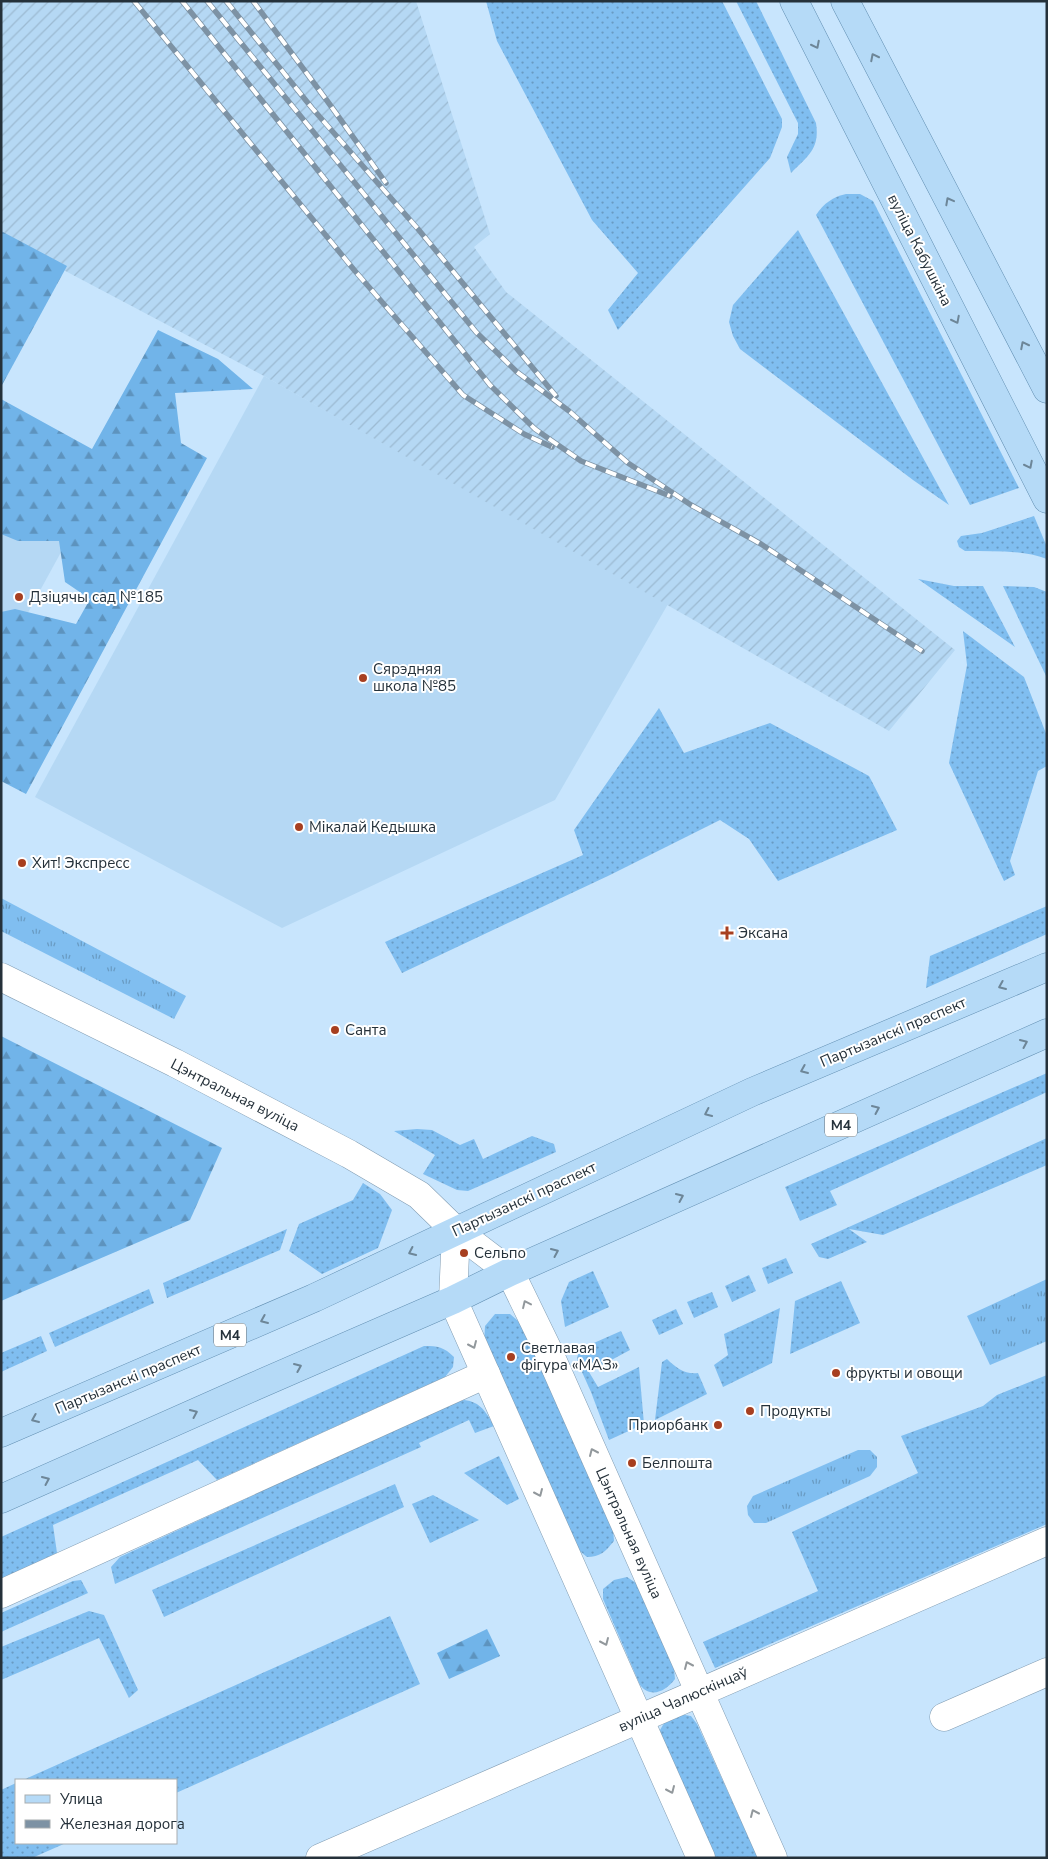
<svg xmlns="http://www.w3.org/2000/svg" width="1048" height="1859" viewBox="0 0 1048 1859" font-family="'Nunito Sans',sans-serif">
	<defs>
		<pattern id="industrial-furrows" width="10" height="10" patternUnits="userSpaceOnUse" patternTransform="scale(1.25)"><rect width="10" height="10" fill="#b5d8f4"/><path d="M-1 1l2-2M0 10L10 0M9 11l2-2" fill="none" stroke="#9cbad2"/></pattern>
		<pattern id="grass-dots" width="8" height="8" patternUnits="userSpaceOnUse" patternTransform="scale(1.25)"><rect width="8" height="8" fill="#80bef0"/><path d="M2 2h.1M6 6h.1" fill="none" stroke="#699bc3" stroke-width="1.8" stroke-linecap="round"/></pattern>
		<pattern id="forest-firs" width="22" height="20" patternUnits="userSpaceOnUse" patternTransform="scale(1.25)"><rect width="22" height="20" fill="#71b4e9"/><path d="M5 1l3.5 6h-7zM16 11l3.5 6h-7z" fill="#5d93be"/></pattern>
		<pattern id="park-tufts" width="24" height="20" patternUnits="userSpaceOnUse" patternTransform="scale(1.25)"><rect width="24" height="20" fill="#80bef0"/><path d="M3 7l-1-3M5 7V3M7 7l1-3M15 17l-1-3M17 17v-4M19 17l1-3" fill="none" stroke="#699bc3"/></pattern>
	</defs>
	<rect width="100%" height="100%" fill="#c8e5fd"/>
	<g fill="#b5d8f4">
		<polygon points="264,376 668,604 555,800 282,928 35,797"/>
		<polygon points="1,495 72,532 1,662"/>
	</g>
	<polygon fill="url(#industrial-furrows)" points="1,1 416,1 490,234 474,247 506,292 955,650 889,731 264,376 1,237"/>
	<g fill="url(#grass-dots)">
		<polygon points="486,1 722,1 782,119 782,127 770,158 618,330 608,310 638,273 592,220 497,41"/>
		<path d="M736,1H756L816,123C820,149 808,156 791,173L787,157L798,134V123Z"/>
		<path d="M846,194H860L873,201L1019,488L970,505L816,215C824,203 833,197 846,194Z"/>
		<polygon points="798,230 949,505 913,480 740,349 733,336 729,322 733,305"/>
		<path d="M1034,516L1047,547V559C1021,549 992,552 965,551L959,547L957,541L961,536L982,533Z"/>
		<polygon points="918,579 954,586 983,586 1015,647"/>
		<polygon points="1003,586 1034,587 1047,592 1047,678"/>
		<polygon points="963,631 1024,677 1047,736 1047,766 1038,771 1010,861 1015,875 1004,881 949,763 967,665"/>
		<polygon points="659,708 684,753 770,723 869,776 897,830 778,881 749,839 720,820 610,875 402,973 385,942 583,855 574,830"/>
		<polygon points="1047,906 1047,934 926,988 930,956"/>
		<polygon points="1047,1073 1047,1092 830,1191 837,1205 800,1221 785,1187"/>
		<polygon points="417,1129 432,1130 460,1145 474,1139 483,1159 532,1136 554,1144 556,1152 468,1191 457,1190 423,1174 435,1155 394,1131"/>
		<polygon points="1047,1138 1047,1165 883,1235 849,1229 867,1242 828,1259 819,1257 811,1244"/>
		<polygon points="363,1183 380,1194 392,1210 378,1248 322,1274 289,1251 299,1224 353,1200"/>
		<polygon points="287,1229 280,1250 167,1298 163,1283"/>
		<polygon points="786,1258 793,1273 768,1284 762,1268"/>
		<polygon points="593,1271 609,1307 565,1327 561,1301 569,1282"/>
		<polygon points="749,1275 756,1291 732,1302 725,1286"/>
		<polygon points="841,1281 860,1323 790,1354 795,1301"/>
		<polygon points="149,1289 154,1303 55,1347 49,1333"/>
		<polygon points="712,1292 718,1307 694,1318 687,1302"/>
		<polygon points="780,1308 772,1363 723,1387 714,1365 728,1355 724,1334"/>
		<polygon points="676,1309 683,1324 659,1335 652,1320"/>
		<path d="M495,1314H510L524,1326L613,1528L614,1541C605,1552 600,1557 587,1557L576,1548L484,1344L485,1326Z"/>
		<polygon points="621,1331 630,1350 589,1372 598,1387 639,1367 644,1424 609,1440 591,1392 577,1361 578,1353 587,1346"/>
		<polygon points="41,1336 47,1351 1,1372 1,1353"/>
		<path d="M424,1346C438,1346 444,1347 454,1357L453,1367L445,1377L217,1480L198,1460L53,1525L57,1553L1,1579V1537Z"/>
		<path d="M667,1359C676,1368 686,1375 698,1373L707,1394L655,1420L662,1362Z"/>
		<polygon points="1047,1375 1047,1524 715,1668 703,1642 818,1591 792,1532 918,1473 901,1436 983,1406 997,1395"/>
		<path d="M464,1400C481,1402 486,1412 494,1426L475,1433L469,1420L419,1443L421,1447L115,1584L111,1567L120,1557L450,1404Z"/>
		<polygon points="499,1456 519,1499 507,1505 464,1473"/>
		<polygon points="395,1484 404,1507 164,1617 152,1590"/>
		<polygon points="433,1495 479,1520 430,1543 412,1504"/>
		<path d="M627,1577L636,1583L674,1669L675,1679C666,1691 651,1699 640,1685L603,1599V1589L614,1580Z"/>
		<polygon points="81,1580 88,1593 1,1632 1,1613 73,1581"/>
		<polygon points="89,1611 104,1615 138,1690 129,1698 99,1638 1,1680 1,1647"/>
		<polygon points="390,1616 420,1684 176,1793 176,1780 23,1780"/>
		<polygon points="679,1714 691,1716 697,1724 758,1858 716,1858 662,1740 660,1730 666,1720"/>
		<polygon points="16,1783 16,1843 66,1843 32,1858 1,1858 1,1790"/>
	</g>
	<g fill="url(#forest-firs)">
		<polygon points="1,231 67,266 1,387"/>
		<polygon points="158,330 218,359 253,389 175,393 181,443 207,458 26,794 1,781 1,612 15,609 76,624 90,599 65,582 59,541 18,541 1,534 1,399 92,449"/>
		<polygon points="1,1036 222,1148 190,1220 1,1301"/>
		<polygon points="487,1629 500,1656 449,1679 437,1653"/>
	</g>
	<g fill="url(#park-tufts)">
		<polygon points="1,898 186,996 174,1019 1,931"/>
		<polygon points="1047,1279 1047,1341 990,1365 967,1316"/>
		<polygon points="858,1450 870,1450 877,1457 877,1467 870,1476 766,1523 754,1523 748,1515 747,1506 753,1496"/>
	</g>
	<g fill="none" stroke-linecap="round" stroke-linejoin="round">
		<g stroke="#829db3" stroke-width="29">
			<g id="street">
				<polyline points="1,977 175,1063 349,1154 419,1195 456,1231 510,1272 546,1346 773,1858"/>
				<polyline points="456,1231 453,1300 701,1858"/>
				<polyline points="1,1594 486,1374"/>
				<polyline points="944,1717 1047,1672"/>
				<polyline points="320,1858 1047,1541"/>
			</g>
		</g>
		<g stroke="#628fb2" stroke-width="29">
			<g id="primary">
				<polyline points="794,1 1047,499"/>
				<polyline points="845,1 1047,389"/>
				<polyline points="1,1433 314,1298 752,1092 1047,967"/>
				<polyline points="1,1499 253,1387 453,1300 510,1272 1047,1033"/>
			</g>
		</g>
		<use href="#street" stroke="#fff" stroke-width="28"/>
		<use href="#primary" stroke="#b5daf7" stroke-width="28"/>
		<g stroke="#7d92a4" stroke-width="5.5">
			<g id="rail">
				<polyline points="134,1 355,271 463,395 524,434 552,447"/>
				<polyline points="182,1 490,385 535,429 581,461 670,496"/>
				<polyline points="207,1 476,332 517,372 569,411 628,463 691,505 761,544 922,651"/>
				<polyline points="226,1 312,108 418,229 556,396"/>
				<polyline points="253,1 328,102 386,183"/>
			</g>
		</g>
		<use href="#rail" stroke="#fff" stroke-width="4" stroke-dasharray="11" stroke-linecap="butt"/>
	</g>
	<defs><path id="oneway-chevron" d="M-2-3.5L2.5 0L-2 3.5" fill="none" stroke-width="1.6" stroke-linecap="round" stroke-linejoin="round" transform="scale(1.25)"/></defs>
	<g stroke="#6d8698">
		<use href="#oneway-chevron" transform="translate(816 45) rotate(63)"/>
		<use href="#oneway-chevron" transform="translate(874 57) rotate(-117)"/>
		<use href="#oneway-chevron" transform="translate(949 201) rotate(-118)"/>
		<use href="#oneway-chevron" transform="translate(956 320) rotate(63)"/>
		<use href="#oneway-chevron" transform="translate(1024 345) rotate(-117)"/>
		<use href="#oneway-chevron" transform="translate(1029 465) rotate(63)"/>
		<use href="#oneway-chevron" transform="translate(1002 986) rotate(157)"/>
		<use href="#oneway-chevron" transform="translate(1024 1043) rotate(-24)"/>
		<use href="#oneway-chevron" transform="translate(804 1070) rotate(157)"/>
		<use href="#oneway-chevron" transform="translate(876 1109) rotate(-24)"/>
		<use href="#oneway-chevron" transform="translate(708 1113) rotate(155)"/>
		<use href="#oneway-chevron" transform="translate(680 1197) rotate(-24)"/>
		<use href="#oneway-chevron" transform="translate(412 1252) rotate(155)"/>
		<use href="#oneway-chevron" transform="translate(555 1252) rotate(-24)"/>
		<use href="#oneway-chevron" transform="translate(264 1320) rotate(157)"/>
		<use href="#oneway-chevron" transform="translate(298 1367) rotate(-23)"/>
		<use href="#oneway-chevron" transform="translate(194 1413) rotate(-24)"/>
		<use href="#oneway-chevron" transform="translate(35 1419) rotate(157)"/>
		<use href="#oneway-chevron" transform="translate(46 1480) rotate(-24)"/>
	</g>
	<g stroke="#92989c">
		<use href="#oneway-chevron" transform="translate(526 1304) rotate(-115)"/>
		<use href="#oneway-chevron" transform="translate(473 1345) rotate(66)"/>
		<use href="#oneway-chevron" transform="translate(593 1452) rotate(-114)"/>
		<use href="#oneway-chevron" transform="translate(539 1493) rotate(66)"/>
		<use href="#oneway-chevron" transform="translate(605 1642) rotate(66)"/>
		<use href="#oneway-chevron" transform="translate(688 1665) rotate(-114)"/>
		<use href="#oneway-chevron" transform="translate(671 1790) rotate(66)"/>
		<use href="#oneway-chevron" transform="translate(754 1813) rotate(-114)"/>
	</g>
	<g fill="#a73f20" stroke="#fff" stroke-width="2">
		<circle cx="19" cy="597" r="5"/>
		<circle cx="363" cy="678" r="5"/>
		<circle cx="299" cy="827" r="5"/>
		<circle cx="22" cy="863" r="5"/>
		<path d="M724.5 925.5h5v5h5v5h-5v5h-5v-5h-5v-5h5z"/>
		<circle cx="335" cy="1030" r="5"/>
		<circle cx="464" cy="1253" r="5"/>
		<circle cx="511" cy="1357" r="5"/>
		<circle cx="836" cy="1373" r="5"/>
		<circle cx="750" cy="1411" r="5"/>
		<circle cx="718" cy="1425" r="5"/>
		<circle cx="632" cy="1463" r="5"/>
	</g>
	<g text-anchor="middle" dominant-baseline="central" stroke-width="4" stroke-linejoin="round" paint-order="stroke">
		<g fill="#fff" stroke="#666f75" stroke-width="1">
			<rect x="825" y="1113.5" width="32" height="23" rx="4"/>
			<rect x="214" y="1323.5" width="32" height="23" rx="4"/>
		</g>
		<g font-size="14" font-weight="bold" fill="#25313a">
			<text x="841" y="1125">М4</text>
			<text x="230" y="1335">М4</text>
		</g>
		<g font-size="15" fill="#25313a" stroke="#fff">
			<text transform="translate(920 250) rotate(63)">вуліца Кабушкіна</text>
			<text transform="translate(893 1032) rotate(-23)">Партызанскі праспект</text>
			<text transform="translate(235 1095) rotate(27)">Цэнтральная вуліца</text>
			<text transform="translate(524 1199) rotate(-25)">Партызанскі праспект</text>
			<text transform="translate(128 1379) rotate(-23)">Партызанскі праспект</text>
			<text transform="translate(629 1533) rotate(66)">Цэнтральная вуліца</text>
			<text transform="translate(683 1699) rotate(-24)">вуліца Чалюскінцаў</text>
		</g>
		<g font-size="15" fill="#25313a" stroke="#fff" text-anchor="start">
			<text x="29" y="597">Дзіцячы сад №185</text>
			<text x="373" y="669">Сярэдняя<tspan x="373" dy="17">школа №85</tspan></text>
			<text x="309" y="827">Мікалай Кедышка</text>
			<text x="32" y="863">Хит! Экспресс</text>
			<text x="738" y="933">Эксана</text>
			<text x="345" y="1030">Санта</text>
			<text x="474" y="1253">Сельпо</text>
			<text x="521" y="1348">Светлавая<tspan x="521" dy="17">фігура «МАЗ»</tspan></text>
			<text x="846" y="1373">фрукты и овощи</text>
			<text x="760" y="1411">Продукты</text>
			<text x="708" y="1425" text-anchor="end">Приорбанк</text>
			<text x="642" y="1463">Белпошта</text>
		</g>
	</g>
	<rect width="1048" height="1859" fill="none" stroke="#25313a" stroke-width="5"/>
	<rect x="15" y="1779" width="162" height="65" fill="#ffffff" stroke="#a8adb0"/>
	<rect x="25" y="1795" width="25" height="8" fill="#b5daf7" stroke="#a8adb0"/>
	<text x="60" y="1804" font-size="15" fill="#25313a">Улица</text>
	<rect x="25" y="1820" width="25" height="8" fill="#7d92a4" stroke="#a8adb0"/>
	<text x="60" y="1829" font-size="15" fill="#25313a">Железная дорога</text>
</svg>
